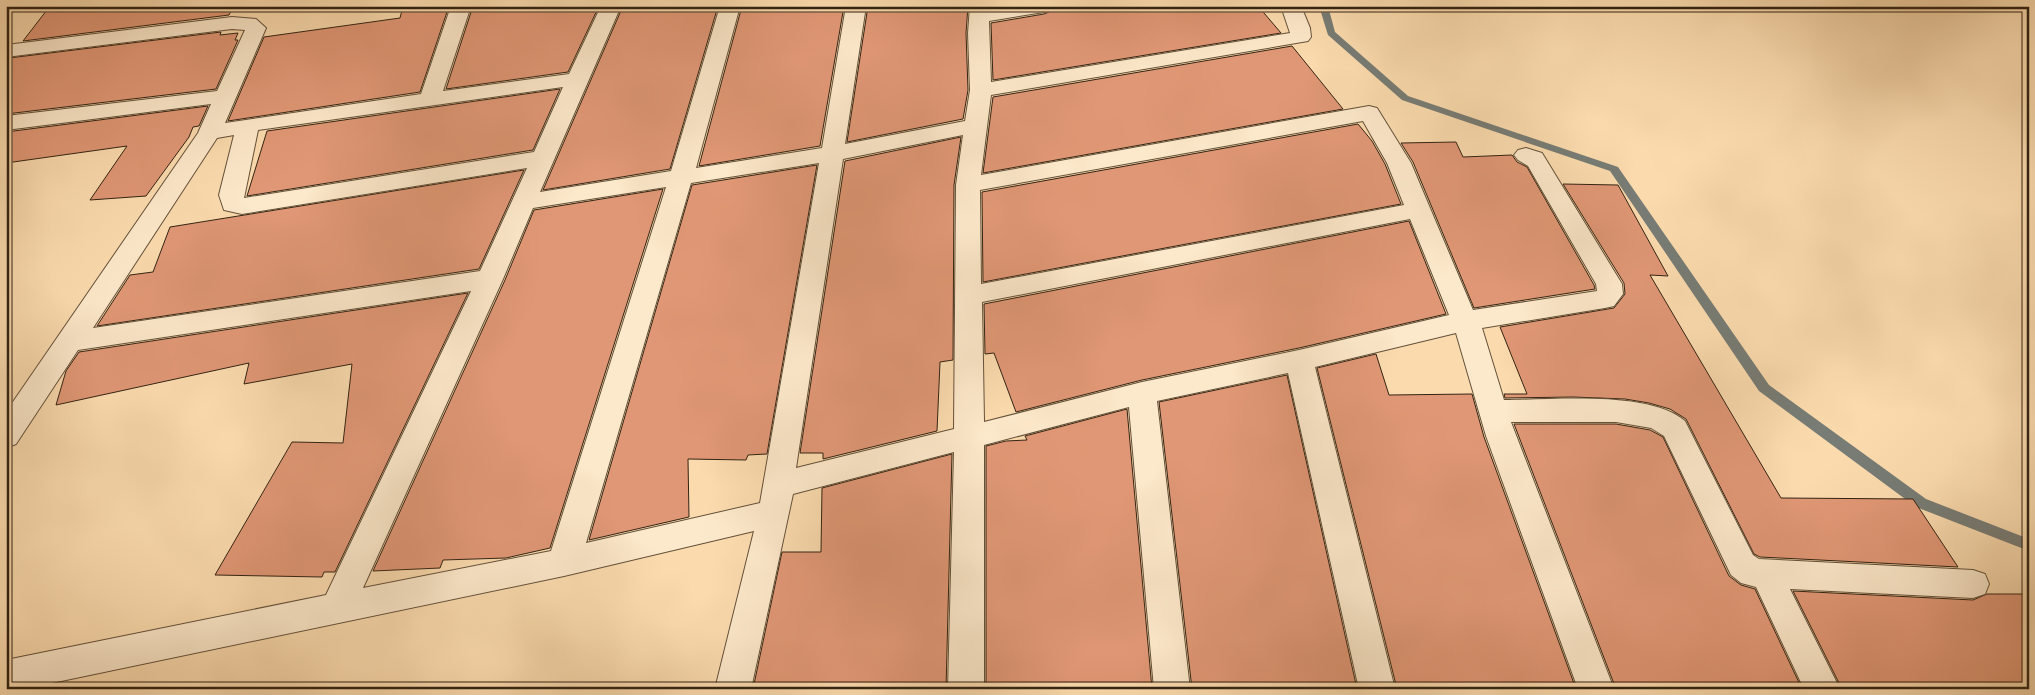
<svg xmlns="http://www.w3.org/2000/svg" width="2035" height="695" viewBox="0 0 2035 695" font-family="'IM FELL DW Pica',serif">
	<rect width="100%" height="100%" fill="#fbdbae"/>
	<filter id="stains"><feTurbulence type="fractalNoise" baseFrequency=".004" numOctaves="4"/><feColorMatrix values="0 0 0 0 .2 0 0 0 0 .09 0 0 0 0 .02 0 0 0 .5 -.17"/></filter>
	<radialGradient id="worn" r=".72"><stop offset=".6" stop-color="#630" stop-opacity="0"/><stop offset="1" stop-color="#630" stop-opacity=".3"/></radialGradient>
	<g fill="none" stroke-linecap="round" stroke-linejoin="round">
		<polygon fill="#777c75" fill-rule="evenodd" points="1319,6 1328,6 1335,32 1408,96 1618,167 1769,385 1926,499 2029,539 2029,551 1916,507 1759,391 1610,171 1402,100 1328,35"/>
	</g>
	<g fill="#e09775" stroke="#322313">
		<polygon points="50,6 234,6 229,15 23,41"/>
		<polygon points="403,6 449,6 420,92 228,121 264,37 400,18"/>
		<polygon points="473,6 599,6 568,72 446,89"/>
		<polygon points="623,6 718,6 670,169 543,190"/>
		<polygon points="742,6 844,6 820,146 699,166"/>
		<polygon points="868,6 968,6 966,33 968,90 963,119 847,142"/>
		<polygon points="1076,6 1258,6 1281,33 993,80 991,23 1044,14 1054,10"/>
		<polygon points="221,32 220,35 238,33 235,40 238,40 216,89 6,114 6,62 9,58"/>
		<polygon points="1292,46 1343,109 983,173 993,97"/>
		<polygon points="560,89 533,150 247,196 267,131"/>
		<polygon points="208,106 199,126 193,127 189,137 146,196 90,200 127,146 6,163 6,132"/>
		<polygon points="1358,124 1372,141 1385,164 1401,204 983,282 982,192"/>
		<polygon points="961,137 954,185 953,360 940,362 937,431 823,459 823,453 800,453 845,161"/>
		<polygon points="1456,142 1463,157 1512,155 1517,162 1527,167 1594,285 1595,289 1474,308 1413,162 1401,143"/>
		<polygon points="817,165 767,454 748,455 746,460 688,459 689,517 589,540 692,185"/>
		<polygon points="524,170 479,269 97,326 130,275 153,272 170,227"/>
		<polygon points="1563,184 1618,185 1668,276 1650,275 1781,498 1913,499 1958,567 1760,557 1754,554 1686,419 1670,409 1649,403 1625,399 1573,397 1505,398 1504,394 1527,394 1500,327 1614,308 1625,294 1624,283"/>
		<polygon points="663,189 550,548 506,558 443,560 440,568 373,571 505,280 534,210"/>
		<polygon points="1409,221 1446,314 1299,348 1142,380 1016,412 994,353 985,354 984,304"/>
		<polygon points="468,293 335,572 324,572 322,577 215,575 292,442 343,443 352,364 244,384 249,363 56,405 66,371 79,352"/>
		<polygon points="1376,354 1389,395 1472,394 1484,437 1576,689 1397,689 1317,368"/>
		<polygon points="1287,375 1357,689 1192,689 1159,402"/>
		<polygon points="1127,409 1152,689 986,689 986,446 1006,441 1027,440 1025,436"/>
		<polygon points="1514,424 1616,424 1650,430 1663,437 1729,576 1741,585 1755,589 1802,689 1616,689"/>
		<polygon points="952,454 946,689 753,689 782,552 821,552 822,488"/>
		<polygon points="1793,591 1973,600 1987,594 2029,594 2029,689 1842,689"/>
	</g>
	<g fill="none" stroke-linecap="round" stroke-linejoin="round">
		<g stroke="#64513a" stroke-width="2">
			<path id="minor" d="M451,6H471L443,91L569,74L601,6H621L540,192L671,171L720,6H740L696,168L822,148L846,6H866L845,144L965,121L970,90L968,33L970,6H990V9L1004,6H1054L1051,10L1044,12L989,21L991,82L1290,33L1281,6H1301L1310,28L1311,37L1308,41L991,95L981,175L1369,106L1377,108L1411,163L1473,310L1597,291L1596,284L1528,166L1518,160L1514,155L1518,150L1526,148L1542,153L1622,284L1623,294L1614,306L1605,308L1482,328L1504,400C1551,400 1650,390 1685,421L1753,555L1759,559L1973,570L1985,574L1989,584L1985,594L1973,598L1790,589L1840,689H1804L1756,587L1741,583L1731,575L1664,436L1651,428L1616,422H1511L1614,689H1578L1486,436L1456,333L1315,367L1395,689H1359L1288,373L1157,401L1190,689H1154L1129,407L984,445V689H948L954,452L793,494L751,689H715L754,531L564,576L23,689H6V660L326,595L471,291L78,350L16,444L6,448V412L198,133L211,104L6,130V116L217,91L245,30L232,29L6,57V45L232,17L256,19L266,28L225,123L421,94ZM563,87L534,152L244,198L258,130ZM1363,121L1387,163L1404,205L981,284L980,190ZM234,135L219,195L224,210L242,214L527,168L480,271L93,328L217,138ZM963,135L956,185L954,429L796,468L843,159ZM819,163L760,503L586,543L691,183ZM666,187L551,551L363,588L503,279L533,208ZM1410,219L1449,315L1299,350L1142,382L984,422L982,302Z"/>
		</g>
		<use href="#minor" fill="#fce8ca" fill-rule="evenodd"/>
	</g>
	<rect width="2035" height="695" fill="none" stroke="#fbdbae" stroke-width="25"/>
	<rect x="8" y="8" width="2020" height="680" fill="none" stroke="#322313" stroke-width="2.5"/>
	<rect x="12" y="12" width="2010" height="670" fill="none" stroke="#322313"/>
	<rect width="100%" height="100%" filter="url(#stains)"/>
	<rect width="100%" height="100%" fill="url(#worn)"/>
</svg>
